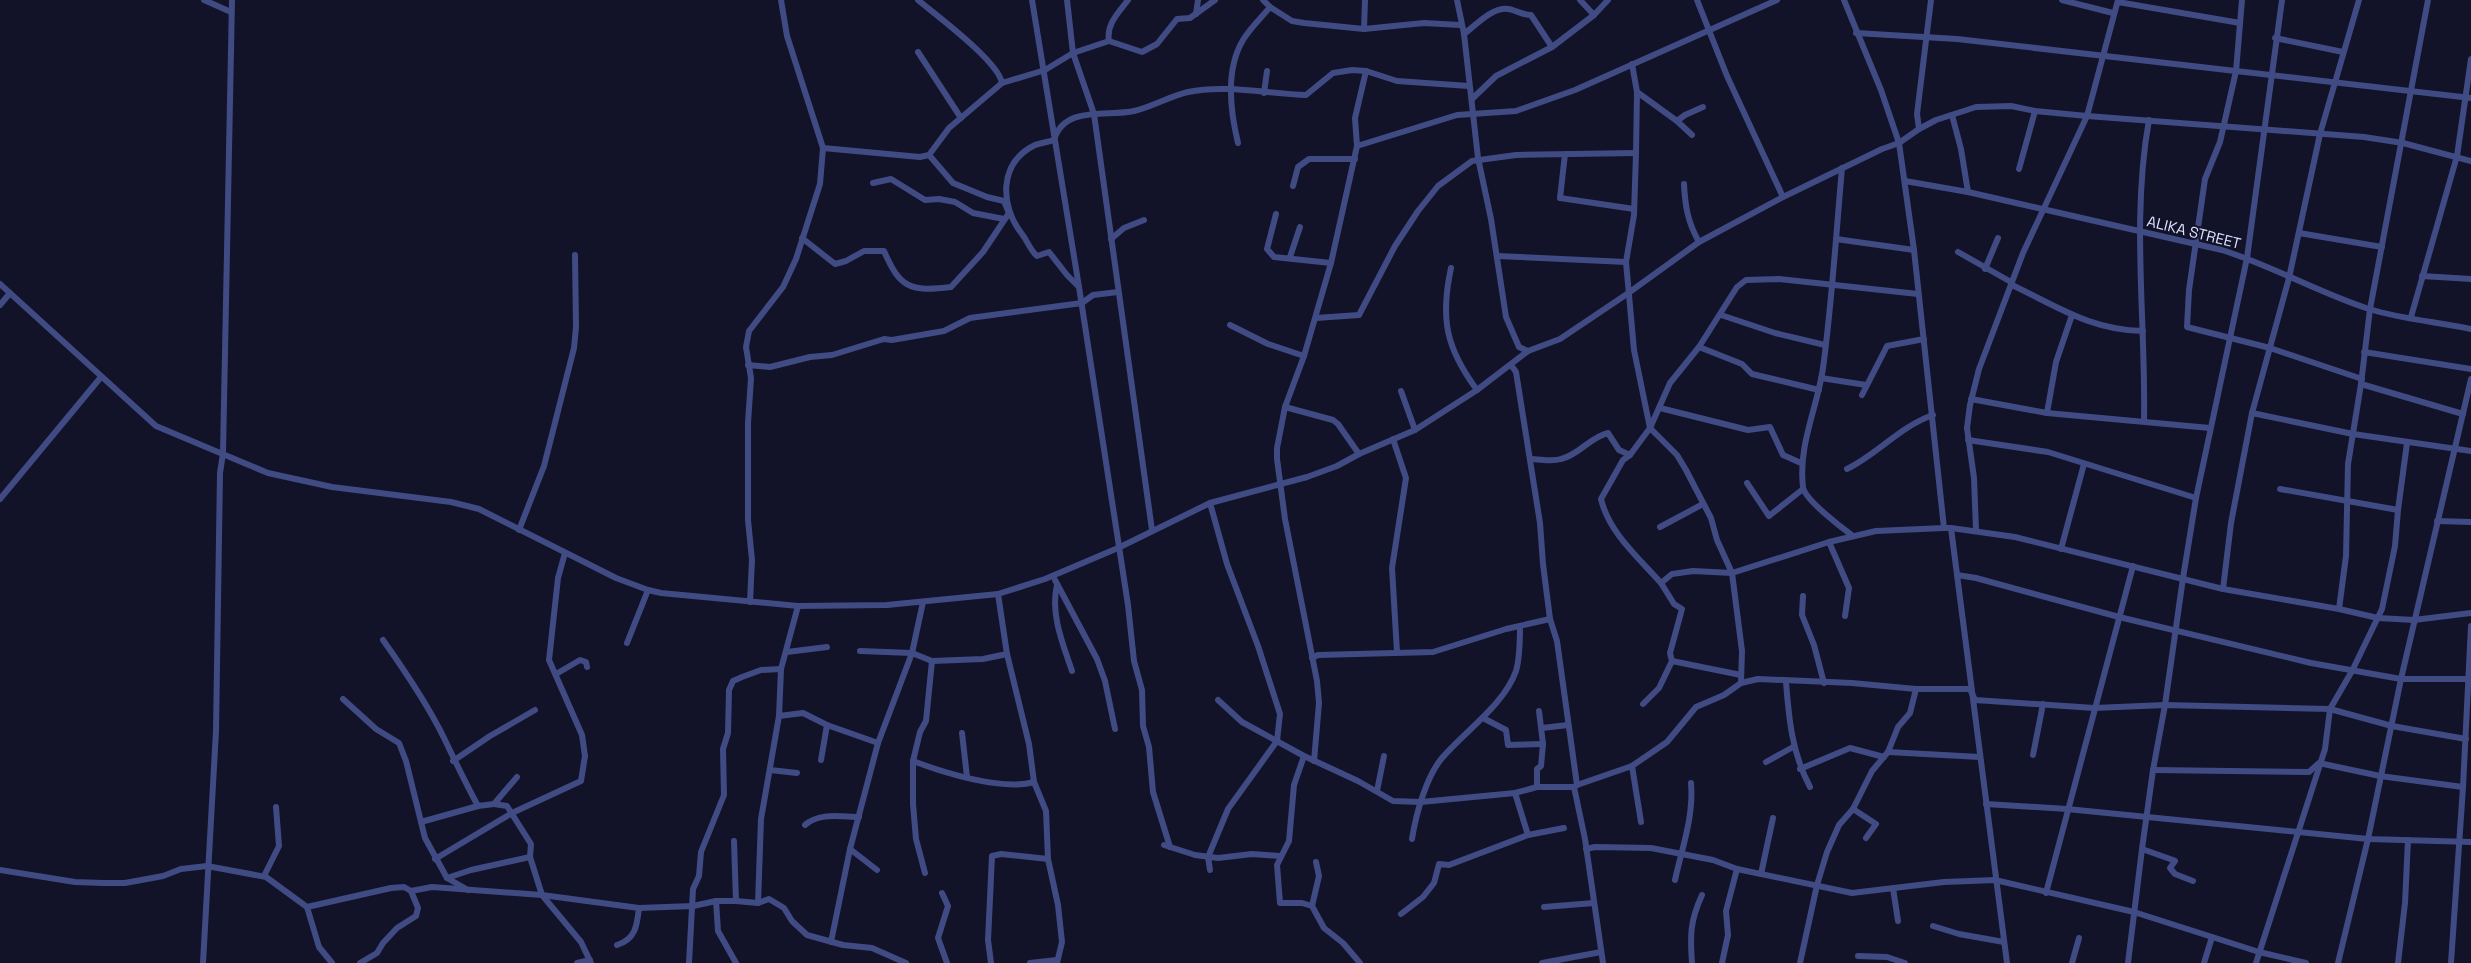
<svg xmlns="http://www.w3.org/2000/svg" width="2471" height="963" viewBox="0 0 2471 963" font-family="'Space Grotesk',sans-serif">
	<rect width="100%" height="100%" fill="#121228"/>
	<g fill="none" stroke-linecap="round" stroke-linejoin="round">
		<g stroke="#404b84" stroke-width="6">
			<polyline points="204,0 231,12"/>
			<path d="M918,0C937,16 998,61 1002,83"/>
			<polyline points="1032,0 1079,287"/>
			<polyline points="1067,0 1073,53 1094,114 1152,530"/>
			<path d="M1128,0C1119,12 1106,24 1109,41L1142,52L1157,44L1177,19L1190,18L1215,0"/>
			<polyline points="1263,0 1270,7"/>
			<polyline points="1457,0 1464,34 1478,158 1491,219 1506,317 1519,347 1528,351"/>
			<polyline points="1580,0 1594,15"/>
			<polyline points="1697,0 1727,76 1783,197"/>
			<polyline points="1844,0 1881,90 1899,143 1914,250 1944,528 1951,528 2007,963"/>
			<polyline points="2062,0 2113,13"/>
			<polyline points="2242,0 2236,71 2220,142 2205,179 2189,290 2187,327 2270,348 2362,379"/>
			<polyline points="2118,2 2240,23"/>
			<polyline points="1196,14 1198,0"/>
			<polyline points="1364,29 1365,0"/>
			<polyline points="1856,33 1957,39 2471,98"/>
			<path d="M1464,34C1476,25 1492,7 1508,9C1516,10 1522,15 1531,15L1552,47"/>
			<polyline points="2275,38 2343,52"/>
			<polyline points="918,52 961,118"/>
			<polyline points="1632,64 1637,92 1636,153 1634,215 1626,262 1634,350 1650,428 1677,455 1686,470 1711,518 1717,540 1732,573 1742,651 1741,683"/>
			<polyline points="1637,92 1677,121 1685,115 1703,107"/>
			<polyline points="1264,93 1267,71"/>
			<polyline points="1472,99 1496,76 1552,47 1594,15 1608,0"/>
			<polyline points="1952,115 1961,149 1968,192"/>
			<polyline points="1677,121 1692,135"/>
			<polyline points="1919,129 1936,120 1976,107 2011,106 2035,111 2087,116 2364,137 2403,143 2471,161"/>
			<path d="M1238,143C1230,110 1225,70 1243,40C1250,28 1262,17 1270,7L1292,21L1304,23L1364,29L1424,23L1460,25"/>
			<polyline points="1357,146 1355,118 1366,71"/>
			<polyline points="1565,154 1560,198 1634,209"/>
			<polyline points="929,155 949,128 1002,83 1045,70 1073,53 1109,41"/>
			<path d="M1842,168C1836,235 1832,302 1823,368C1817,409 1798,445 1803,487C1804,499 1842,528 1853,536"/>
			<polyline points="2019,169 2035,111"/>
			<path d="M1905,181L1968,192L2222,250C2273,266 2319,293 2369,309C2401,319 2438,322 2471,329"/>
			<polyline points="873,183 891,179 925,200 939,199 955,202 973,213 1004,219"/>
			<path d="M1684,184C1685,206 1688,223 1699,242"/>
			<polyline points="1293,186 1298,167 1309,159 1355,159"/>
			<polyline points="1276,214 1267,249 1274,257 1331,263"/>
			<polyline points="2299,233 2382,247"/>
			<path d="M802,238L835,264L846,261L864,251H884C900,288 910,292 951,287L983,252L1009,213L1004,201L987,197L953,183L929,155L920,157L823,148"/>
			<polyline points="1111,239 1124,228 1144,220"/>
			<polyline points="1836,239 1914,250"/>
			<polyline points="1958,252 2011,282"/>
			<polyline points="1497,256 1626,262"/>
			<polyline points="1290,257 1300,227"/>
			<path d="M1451,268C1440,319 1446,348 1477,390"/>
			<polyline points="1985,269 1998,238"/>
			<polyline points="2422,276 2471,279"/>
			<polyline points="0,284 156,426 268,473 332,487 451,502 479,509 616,578 648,590 661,593 798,606 887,605 998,594 1045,579 1118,548 1210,503 1307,477 1337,466 1359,454 1415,430 1477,390 1528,351 1560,339 1627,294 1699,242 1783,197 1882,149 1899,143 1919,129 1917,114 1931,0"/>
			<path d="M2012,285C2058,307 2091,330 2143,331"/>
			<polyline points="0,305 10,293"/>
			<polyline points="1721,315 1775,333 1825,345"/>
			<polyline points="2411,317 2457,156 2471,59"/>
			<polyline points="1316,318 1359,315 1395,246 1418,211 1438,186 1472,161 1516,155 1636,153"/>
			<polyline points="1230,325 1268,344 1304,356"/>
			<polyline points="1699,347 1742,364 1752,374 1819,390"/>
			<polyline points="2364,352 2471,369"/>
			<polyline points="748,365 770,367 810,357 832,355 884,339 892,340 944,331 970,318 1082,303 1093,295 1118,292"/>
			<polyline points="1511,365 1516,372 1540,523 1543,564 1550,619 1557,641 1577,785 1574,787 1585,839 1603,963"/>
			<polyline points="1821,378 1866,385"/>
			<polyline points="2361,384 2463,414"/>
			<polyline points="1401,391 1415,430"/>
			<polyline points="1862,395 1887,346 1924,339"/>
			<polyline points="1971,399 2047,413 2210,428"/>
			<polyline points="1285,407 1333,420 1338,424 1359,454"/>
			<polyline points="1660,408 1748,430 1770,427 1783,455 1801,463"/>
			<polyline points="2047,413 2056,362 2072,315"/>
			<polyline points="2252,413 2353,434 2471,451"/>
			<path d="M2144,421C2146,321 2131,219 2149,120"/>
			<polyline points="1393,439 1406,478 1392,568 1397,652"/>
			<polyline points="1968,440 2048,452 2196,498"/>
			<path d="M1530,459C1541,459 1551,462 1561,459C1579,455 1590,437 1608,433L1619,450L1630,455"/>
			<path d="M1847,469C1879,453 1899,427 1933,415"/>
			<polyline points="1747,483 1769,516 1803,489"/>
			<polyline points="2280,489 2398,510 2407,443"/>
			<polyline points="0,499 101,377"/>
			<polyline points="2437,521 2471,522"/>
			<polyline points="1660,527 1703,504"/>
			<polyline points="1951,528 2015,537 2223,589 2339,609 2378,618 2414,620 2471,613"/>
			<polyline points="519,530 544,466 574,348 576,327 575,255"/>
			<polyline points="1976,530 1974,478 1967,428 1970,405 1979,369 2023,253 2087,116 2118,0"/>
			<polyline points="1829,542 1849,588 1845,616"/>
			<polyline points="2061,549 2084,464"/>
			<polyline points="1957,575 1976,578 2119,617 2311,663 2401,679 2471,679"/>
			<polyline points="1055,580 1097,659 1105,681 1115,729"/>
			<path d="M1661,583C1639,558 1609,533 1601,499L1623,460L1630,455L1650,428L1670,383L1699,347L1737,287L1746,280L1779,279L1918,294"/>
			<path d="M1057,585C1050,614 1063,644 1072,671"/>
			<polyline points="2223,589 2231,523 2252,413 2289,278 2320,134 2359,0"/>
			<polyline points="998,594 1007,654 1029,744 1034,782 1046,811 1048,859 1058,905 1062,942 1057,963"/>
			<polyline points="1803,596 1802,615 1814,645 1824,683"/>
			<polyline points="750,602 752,560 748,520 748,423 751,378 746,347 749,331 783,287 796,259 820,184 823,148 787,36 781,0"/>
			<polyline points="2339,609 2346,556 2348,464 2361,384 2370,309 2428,0"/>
			<path d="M383,640C405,671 427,703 444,738C455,761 466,784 478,806"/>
			<polyline points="627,643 648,590"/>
			<polyline points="860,651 912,653 932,661 983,659 1007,654"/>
			<polyline points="787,652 827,647"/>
			<polyline points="1312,658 1318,655 1433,652 1506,629 1550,619"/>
			<polyline points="556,674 580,660 586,662 587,667"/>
			<polyline points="1741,675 1672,661 1670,653 1682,609 1674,604 1661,583 1672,574 1693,571 1732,573 1829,542 1876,531 1944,528"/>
			<path d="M1786,682C1789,720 1792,753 1810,787"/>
			<polyline points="343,699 376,729 399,743 406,761 425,838 447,878 471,870 530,857"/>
			<polyline points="1218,700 1242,722 1304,756 1358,781 1393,801 1421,802 1515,793 1537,787 1574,787"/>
			<polyline points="1643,704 1659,688 1672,661"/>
			<polyline points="779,716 803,713 827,725 878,743"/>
			<polyline points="1483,718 1506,730 1508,745 1543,744"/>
			<polyline points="1542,728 1568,725"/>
			<polyline points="962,733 967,777"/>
			<polyline points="1888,752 1980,757"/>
			<polyline points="2033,755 2043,704"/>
			<polyline points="1304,756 1294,785 1289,841 1277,865 1280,903 1302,903 1312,906 1324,928 1343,943 1360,963"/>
			<polyline points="821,760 827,725"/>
			<polyline points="453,761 490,736 535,710"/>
			<path d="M913,761C944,773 1003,791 1034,782"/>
			<polyline points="1314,761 1319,703 1317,681 1285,519 1277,459 1277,448 1285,407 1304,356 1331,263 1357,146 1457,115 1516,111 1530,106 1575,90 1777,0"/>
			<polyline points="1766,762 1793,747"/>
			<polyline points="1632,766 1641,822"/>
			<polyline points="1800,769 1850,748 1884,757"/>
			<polyline points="770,770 797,773"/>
			<polyline points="2153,770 2309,772 2319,763 2380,776 2463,787"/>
			<polyline points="1577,785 1632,766 1667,742 1696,707 1724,695 1741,683 1758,679 1852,683 1916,689 1970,689 1975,700 2094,708 2165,705 2330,709 2392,726 2466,739"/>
			<polyline points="1537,787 1537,769 1541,766 1543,744 1539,711"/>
			<polyline points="1377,791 1384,756"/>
			<polyline points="494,804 507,806 531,844 530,857 542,895 581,942 591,963"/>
			<polyline points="1986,804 2067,809 2368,839 2471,842"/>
			<polyline points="1853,809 1876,824 1866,838"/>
			<polyline points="421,822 478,806 494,804 517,777"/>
			<path d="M805,825C819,812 842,817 859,817"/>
			<polyline points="1528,835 1564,828"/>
			<path d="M1412,839C1416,814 1426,777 1442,758C1465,731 1504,705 1516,671C1520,657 1520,641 1520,626"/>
			<polyline points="734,841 736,901"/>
			<polyline points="1164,845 1195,855 1218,858 1252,854 1280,856"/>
			<path d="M1170,847L1153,792L1149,747L1143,726L1142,690L1134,661L1128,605L1079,287L1067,275L1049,252L1037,256C1030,250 1028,242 1022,234C1000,206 998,163 1035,145C1041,143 1048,142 1054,140C1064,105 1108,117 1134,111C1152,107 1170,96 1188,92C1226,84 1268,94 1306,95L1333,73L1352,70L1366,71L1397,81L1469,86"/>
			<polyline points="850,849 877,870"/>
			<polyline points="1586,849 1595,847 1651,848 1713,860 1737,869 1852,893 1944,882 1995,880 2134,912 2259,952 2306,963"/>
			<polyline points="2142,849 2173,860 2175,861 2170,868 2175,874 2193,881"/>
			<polyline points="435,859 512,813 581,781 585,756 582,735 549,660 558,578 565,553"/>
			<polyline points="0,870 75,882 103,883 125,883 163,876 181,869 207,866 266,877 307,907 391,888 404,887 411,891 432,887 542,895 639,908 693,906 716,901 736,901 758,903 769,899 784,908 792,921 807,935 843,945 872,948 906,963"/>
			<polyline points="1210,870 1208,857 1228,809 1277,741 1280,714 1258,646 1227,564 1210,503"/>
			<polyline points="925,873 916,839 913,804 913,761 920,732 926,721 932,661"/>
			<polyline points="1761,874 1773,818"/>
			<polyline points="264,876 279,846 276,807"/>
			<polyline points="447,878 468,890"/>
			<path d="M1675,880C1682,848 1694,816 1691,783"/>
			<polyline points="1893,888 1898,921"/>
			<polyline points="942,893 948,906 938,938 947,963"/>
			<polyline points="2046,893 2133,566"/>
			<polyline points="716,901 718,931 736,963"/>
			<polyline points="758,903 761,819 779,716 781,669 798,606"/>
			<polyline points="1312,906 1319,876 1316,862"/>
			<polyline points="307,907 319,947 332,963"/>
			<polyline points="1544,907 1594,903"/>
			<polyline points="1401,914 1423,897 1434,883 1439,864 1449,865 1528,835 1515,793"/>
			<polyline points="1933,926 1959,934 2004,942"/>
			<polyline points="831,942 850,849 878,743 912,653 923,602"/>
			<path d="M617,945C636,939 637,925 639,908"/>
			<polyline points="1858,956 1887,957 1905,963"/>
			<polyline points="203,963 216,731 220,473 223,453 232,0"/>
			<polyline points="360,963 377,953 383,943 397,928 416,916 418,908 411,891"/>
			<polyline points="577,963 590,960"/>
			<polyline points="689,963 693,889 699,876 701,852 724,795 723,749 728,733 729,690 733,681 742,677 761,670 781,669"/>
			<polyline points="991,963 988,940 992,856 1001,854 1048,859"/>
			<polyline points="1030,963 1057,960"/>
			<polyline points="1542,963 1601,952"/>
			<path d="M1692,963C1690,935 1690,921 1702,895"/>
			<polyline points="1722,963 1728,935 1726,911 1737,869"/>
			<polyline points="1800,963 1817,885 1827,852 1839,825 1853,809 1872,771 1888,752 1898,727 1910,713 1916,689"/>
			<polyline points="2072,963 2079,938"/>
			<polyline points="2128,963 2142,849 2153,770 2165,705 2183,578 2196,498 2247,258 2282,0"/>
			<polyline points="2204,963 2212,937"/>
			<polyline points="2256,963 2325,749 2330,709 2352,671 2382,609 2395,546 2398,510"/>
			<polyline points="2338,963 2368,839 2401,679 2471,379"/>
			<polyline points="2398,963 2405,903 2408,840"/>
			<polyline points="2451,963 2463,787 2471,626"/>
		</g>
	</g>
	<g text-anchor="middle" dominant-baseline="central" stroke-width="4" stroke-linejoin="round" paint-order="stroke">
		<g font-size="15" fill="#dbdefd" stroke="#121228">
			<text transform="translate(2194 232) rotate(14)">ALIKA STREET</text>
		</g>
	</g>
</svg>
